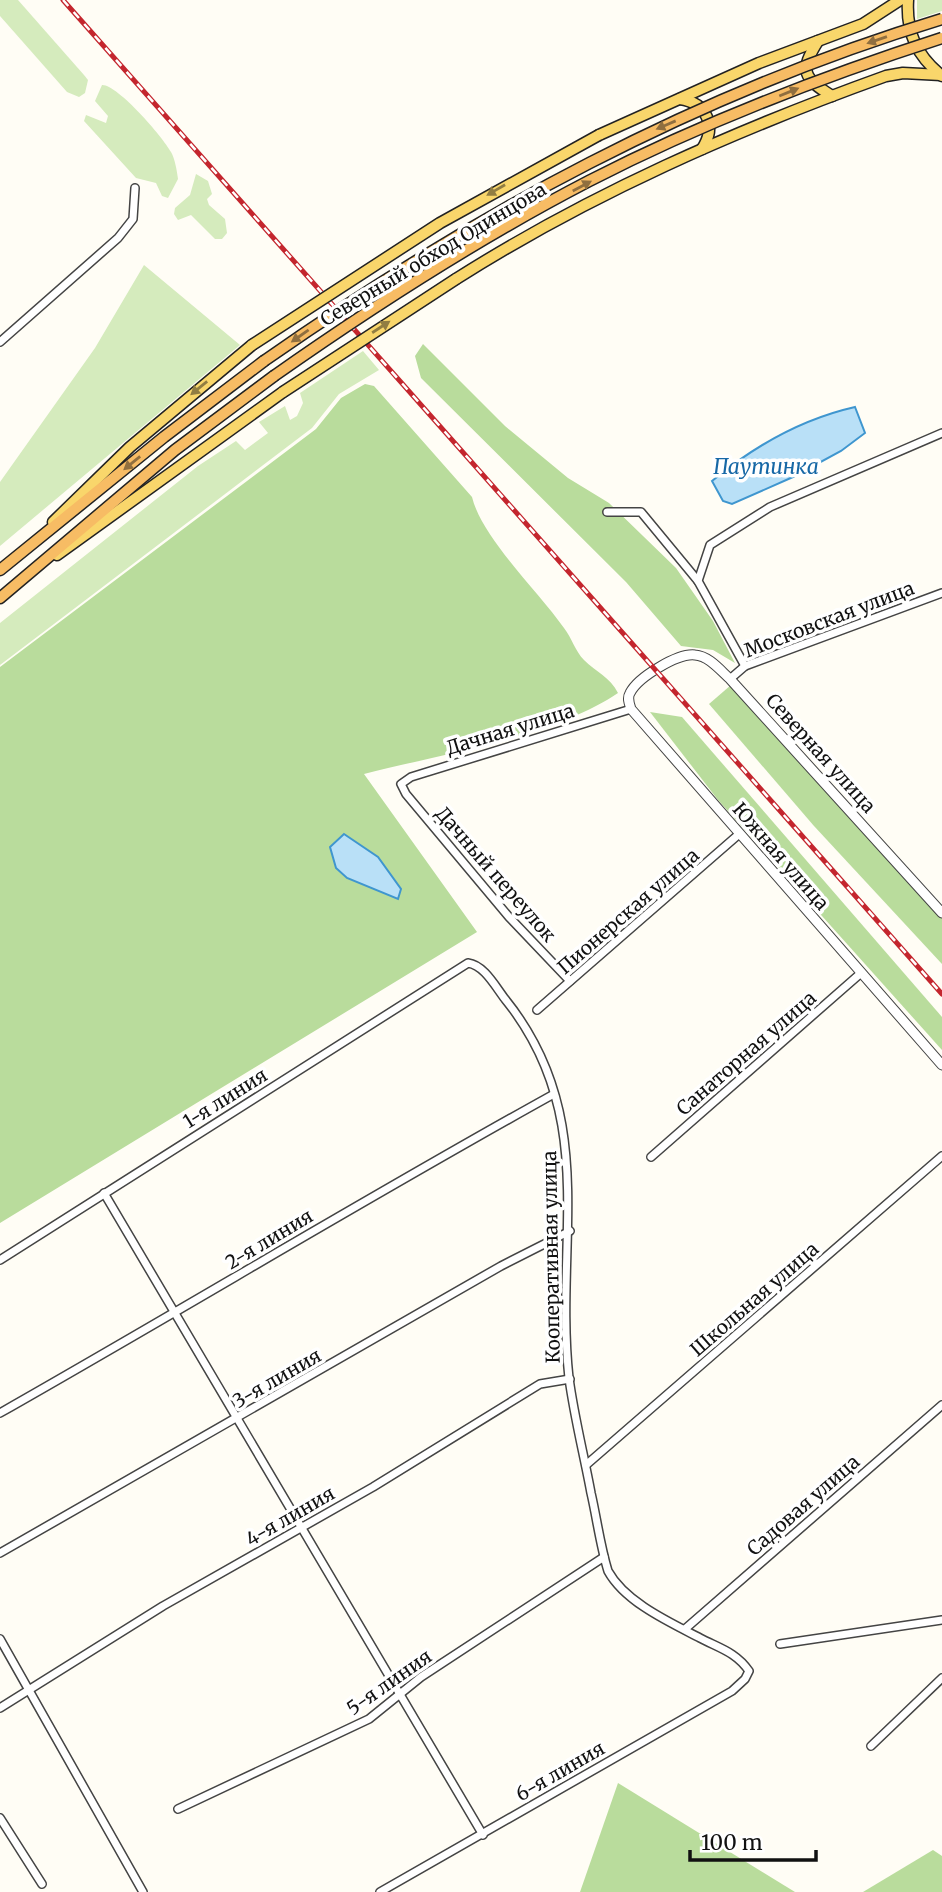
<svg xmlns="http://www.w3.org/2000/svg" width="942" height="1892" viewBox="0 0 942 1892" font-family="Merriweather,serif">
	<rect width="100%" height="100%" fill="#fffdf5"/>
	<g fill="#d5ebbd">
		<polygon points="0,0 18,0 84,75 88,80 85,93 79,97 67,92 0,16"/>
		<polygon points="917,0 942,0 942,11 917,19"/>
		<path d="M102,85C117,84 163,137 171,152C175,159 177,171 178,179L168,198L162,196L156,183L136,178L84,121L86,115L106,123L108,116L95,101Z"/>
		<polygon points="196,174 208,181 212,194 207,199 209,205 225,219 227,233 222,239 215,239 191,215 178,220 174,214 175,208 190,195"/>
		<polygon points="144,265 240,345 0,546 0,482 95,348"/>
		<polygon points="363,351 379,370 339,394 312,428 0,665 0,623 198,466 236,441 245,450 268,433 259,422 285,406 290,420 297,416 303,403 300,393"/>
	</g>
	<g fill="#b9dc9c">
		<polygon points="423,344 505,426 568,478 609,503 676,568 713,621 735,663 713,650 681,646 626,582 421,378 415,356"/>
		<path d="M365,384L374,386L472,497C482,538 538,591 564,628C572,638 575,651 584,660C596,672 610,677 618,693C557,735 438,755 364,774L477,932L0,1223V667L316,429L341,398Z"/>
		<polygon points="731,685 942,917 942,964 814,826 709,704"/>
		<polygon points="650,712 682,717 942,1017 942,1050 718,800"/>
		<polygon points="618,1783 795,1892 580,1892"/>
		<polygon points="933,1850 942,1856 942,1892 863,1892"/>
	</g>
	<g fill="#b9e0f7" stroke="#3f96cf" stroke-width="2">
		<path d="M855,407L865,433L841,451L793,477L732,504L723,501L712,481C753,447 802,419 855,407Z"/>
		<polygon points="344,834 378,857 401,889 398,899 347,878 336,868 330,847"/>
	</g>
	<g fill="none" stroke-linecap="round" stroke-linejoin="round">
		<g stroke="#444" stroke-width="10">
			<g id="minor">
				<polyline points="0,342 118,238 133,219 135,188"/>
				<polyline points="607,512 641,512 698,581"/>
				<polyline points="745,666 698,581 710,545 770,507 942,433"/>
				<polyline points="730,679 745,666 942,593"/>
				<polyline points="570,981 509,917 406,794 401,784 411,777 631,709"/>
				<polyline points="537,1010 738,835"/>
				<polyline points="651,1157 861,973"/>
				<polyline points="104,1193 483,1835"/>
				<path d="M0,1260L468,963C484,965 495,986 505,999C601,1118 554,1242 569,1378C574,1416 584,1455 591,1493C597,1519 600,1545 608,1571C625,1602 669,1622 700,1638C719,1648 736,1652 749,1671L745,1679L732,1691L380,1892"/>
				<path d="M0,1413C185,1308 368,1197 554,1094"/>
				<polyline points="586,1465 942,1156"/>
				<polyline points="0,1553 501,1266 570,1231"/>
				<polyline points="685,1629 942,1405"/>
				<polyline points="0,1639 143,1892"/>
				<polyline points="780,1644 942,1620"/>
				<polyline points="0,1708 163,1606 373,1487 540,1384 570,1379"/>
				<polyline points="871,1746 942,1678"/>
				<polyline points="178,1809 369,1719 421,1677 604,1557"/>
				<polyline points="0,1818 42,1884"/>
			</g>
		</g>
		<g stroke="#444" stroke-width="11">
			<path id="tertiary" d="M942,913L730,679C720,670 709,656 695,655C678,653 638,677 630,693C627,698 629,703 631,709L942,1065"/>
		</g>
		<g stroke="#222" stroke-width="13">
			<g id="primary">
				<path d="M908,0C906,33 917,56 942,76"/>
				<path d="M818,41C799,71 803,78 832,96"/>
				<path d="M680,99C707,103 717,126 702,149"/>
				<polyline points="599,135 759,63 863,24 900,0"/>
				<path d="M456,279C590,194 736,130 886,76L903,73L941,75"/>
				<polyline points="53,522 130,447 252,345"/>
				<polyline points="57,555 283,392"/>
			</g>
		</g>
		<g stroke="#222" stroke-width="13">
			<g id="trunk">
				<polyline points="0,570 164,437 264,361"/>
				<polyline points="0,598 175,450 274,376"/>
			</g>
		</g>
		<use href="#minor" stroke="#fff" stroke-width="7"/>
		<use href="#tertiary" stroke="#fff" stroke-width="9"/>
		<use href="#primary" stroke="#f9d66b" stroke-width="10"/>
		<use href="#trunk" stroke="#f7bc64" stroke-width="10"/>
		<g stroke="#c4262e" stroke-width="5">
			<polyline id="rail" points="63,0 942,994"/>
		</g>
		<use href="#rail" stroke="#fff" stroke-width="2.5" stroke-dasharray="8" stroke-linecap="butt"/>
		<g stroke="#222" stroke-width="13" stroke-linecap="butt">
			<g id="primary-bridge">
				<polyline points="252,345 440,223 599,135"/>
				<polyline points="283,392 456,279"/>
			</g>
		</g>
		<g stroke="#222" stroke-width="13" stroke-linecap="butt">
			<g id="trunk-bridge">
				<path d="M264,361C473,215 697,93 942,19"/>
				<path d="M274,376C375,305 479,238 589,181C702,123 821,77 942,38"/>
			</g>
		</g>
		<use href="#primary-bridge" stroke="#f9d66b" stroke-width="10"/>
		<use href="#trunk-bridge" stroke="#f7bc64" stroke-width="10"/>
	</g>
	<defs><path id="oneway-solid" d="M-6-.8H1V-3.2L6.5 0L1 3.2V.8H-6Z" transform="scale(1.75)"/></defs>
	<g fill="#906f3f">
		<use href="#oneway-solid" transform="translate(877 40) rotate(161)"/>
		<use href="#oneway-solid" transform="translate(789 92) rotate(-22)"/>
		<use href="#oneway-solid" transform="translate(666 125) rotate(157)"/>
		<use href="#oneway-solid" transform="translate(582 186) rotate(-28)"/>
		<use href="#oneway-solid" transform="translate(300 336) rotate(145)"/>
		<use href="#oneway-solid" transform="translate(132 463) rotate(141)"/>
	</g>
	<g fill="#917d42">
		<use href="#oneway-solid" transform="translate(496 190) rotate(150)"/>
		<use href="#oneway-solid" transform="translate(381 327) rotate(-33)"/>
		<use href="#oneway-solid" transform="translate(199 388) rotate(141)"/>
	</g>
	<g text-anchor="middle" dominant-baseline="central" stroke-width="7" stroke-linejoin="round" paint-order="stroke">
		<g font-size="19" fill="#111" stroke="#fff">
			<text transform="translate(433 254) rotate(-31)">Северный обход Одинцова</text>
			<text transform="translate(829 619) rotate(-21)">Московская улица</text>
			<text transform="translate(510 729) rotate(-17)">Дачная улица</text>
			<text transform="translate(821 753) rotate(48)">Северная улица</text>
			<text transform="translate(781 856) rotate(49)">Южная улица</text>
			<text transform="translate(496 874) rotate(49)">Дачный переулок</text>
			<text transform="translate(628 911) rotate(-41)">Пионерская улица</text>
			<text transform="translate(746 1053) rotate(-41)">Санаторная улица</text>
			<text transform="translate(225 1098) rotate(-32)">1-я линия</text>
			<text transform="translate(269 1239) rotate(-31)">2-я линия</text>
			<text transform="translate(551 1257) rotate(-91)">Кооперативная улица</text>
			<text transform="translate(754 1299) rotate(-41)">Школьная улица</text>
			<text transform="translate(277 1378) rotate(-30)">3-я линия</text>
			<text transform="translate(803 1505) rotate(-41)">Садовая улица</text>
			<text transform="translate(290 1516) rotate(-30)">4-я линия</text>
			<text transform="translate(389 1682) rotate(-35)">5-я линия</text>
			<text transform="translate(560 1771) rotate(-30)">6-я линия</text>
		</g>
		<g font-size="21" font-style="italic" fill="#1768a6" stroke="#fff">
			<text x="766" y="466">Паутинка</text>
		</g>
	</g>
	<path d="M690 1850v10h126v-10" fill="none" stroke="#111111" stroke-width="3.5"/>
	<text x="701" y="1850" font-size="21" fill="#111111" stroke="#ffffff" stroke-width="5" paint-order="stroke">100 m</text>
</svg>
